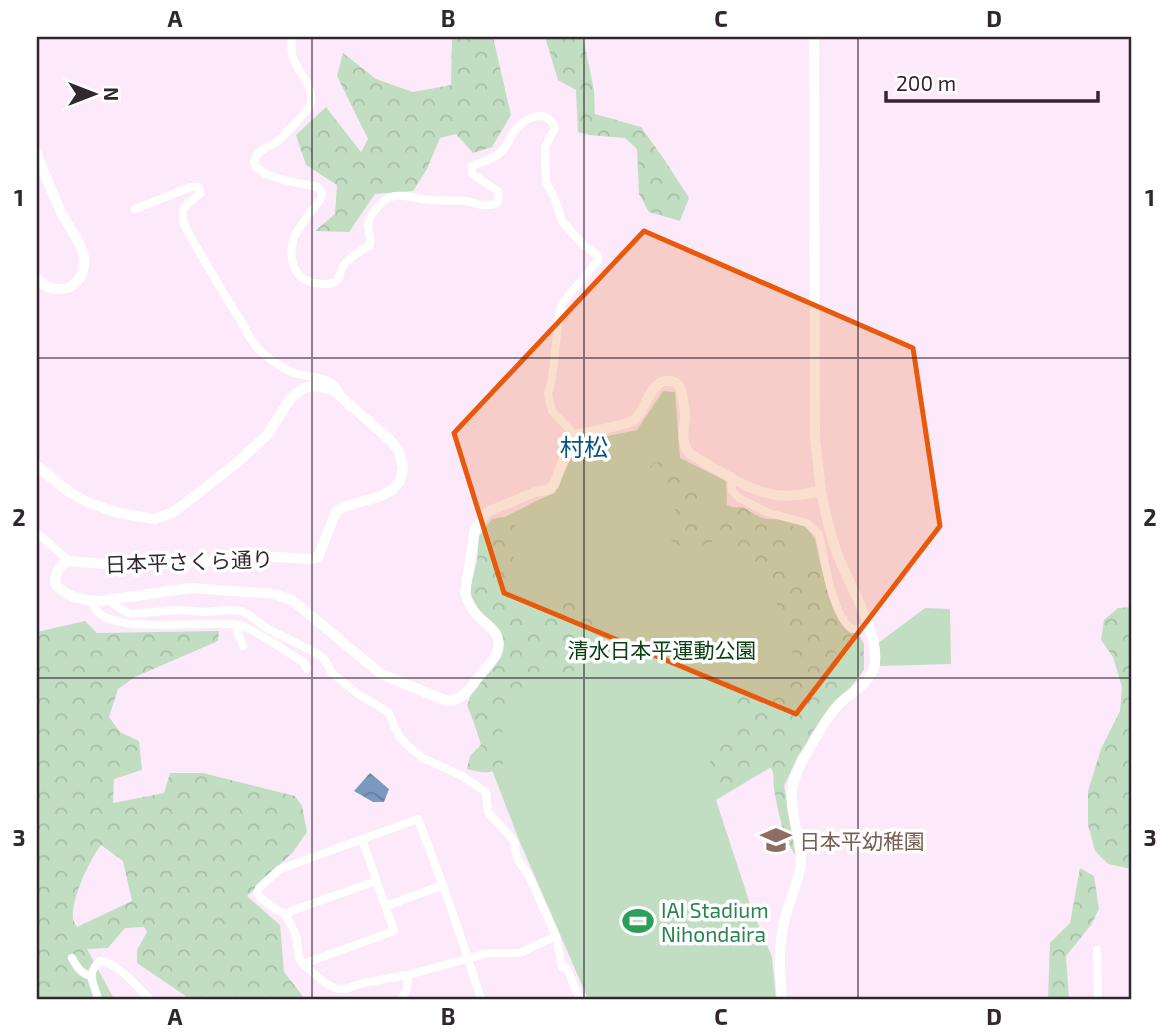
<svg xmlns="http://www.w3.org/2000/svg" width="1169" height="1036" viewBox="0 0 1169 1036" font-family="'Exo 2','Noto Sans JP',sans-serif">
	<defs>
		<pattern id="forest-crowns" width="20" height="18" patternUnits="userSpaceOnUse" patternTransform="scale(1.75)"><rect width="20" height="18" fill="#c2dec2"/><path d="M2 6a3 3 0 1 1 6 0M12 15a3 3 0 1 1 6 0" fill="none" stroke="#a7bea7"/></pattern>
		<pattern id="water-waves" width="16" height="10" patternUnits="userSpaceOnUse" patternTransform="scale(1.75)"><rect width="16" height="10" fill="#7b99bf"/><path d="M0 5q4-4 8 0t8 0" fill="none" stroke="#657d9c"/></pattern>
	</defs>
	<rect width="100%" height="100%" fill="#fceafa"/>
	<g fill="#c2dec2">
		<polygon points="663,391 675,392 680,458 726,481 727,505 766,519 801,520 815,539 834,620 849,633 864,643 864,670 791,765 773,766 716,800 752,910 772,957 776,999 588,999 519,840 467,705 503,665 476,590 485,527 538,500 555,493 578,442 637,430"/>
		<polygon points="925,608 950,609 951,664 880,666 878,643"/>
	</g>
	<g fill="url(#forest-crowns)" fill-rule="evenodd">
		<polygon points="452,37 493,37 511,115 492,147 473,153 456,134 440,138 427,169 413,191 375,194 349,232 315,231 335,214 337,185 306,165 296,135 326,107 361,152 368,139 337,76 343,53 376,79 413,92 451,85"/>
		<polygon points="545,37 583,37 594,90 595,114 641,127 666,162 689,198 680,221 649,212 639,194 637,149 625,138 589,135 578,132 576,90 558,80"/>
		<path d="M668,461L689,469L697,486L704,520L726,508L743,507L764,520L783,521L797,529L795,544L783,564L787,573L809,568L820,572L849,630C863,635 865,642 863,657L844,652L829,653L827,666L834,677L839,692L803,745L784,786L797,857C784,842 777,808 774,788C773,780 775,774 770,767L756,770L732,785L718,784L710,770V748L722,740L733,737C736,717 739,705 724,690L725,676C736,679 750,690 760,691C768,691 773,687 779,682C784,678 790,672 792,665C800,640 754,546 727,541C716,538 701,546 691,551L676,545L669,539L671,524L676,513L672,498L651,476L650,467L654,463Z"/>
		<path d="M503,517L516,526L514,556L509,588L512,606L527,619H536L547,607L578,599H587L595,608L599,623L597,641L580,668L561,676L541,680L529,699L515,704L502,712L501,724L504,738L503,765C492,775 481,773 467,769L470,756L481,745L468,703L473,689L501,651L471,602V584L477,561L479,536L492,519Z"/>
		<polygon points="1132,607 1132,868 1131,869 1108,864 1095,851 1088,825 1088,791 1101,749 1120,711 1122,687 1113,657 1101,640 1104,620 1118,608"/>
		<path d="M85,621L97,633L219,631L218,641L135,677L118,689L109,717L120,732L139,741L142,770L114,779L113,803L164,793L170,773H203L295,796L302,806L307,832L293,852L247,896L280,925L284,972L305,999H186L187,997L137,963V950L147,932L144,927L125,928L108,948L87,949L113,997L104,999H37V632ZM101,845L123,861L132,901L77,927C75,924 73,921 73,917C72,897 89,861 101,845Z"/>
		<polygon points="1080,868 1094,876 1099,909 1091,925 1066,956 1069,999 1048,999 1050,943 1070,923"/>
	</g>
	<polygon fill="url(#water-waves)" points="370,773 389,789 384,802 373,802 354,791"/>
	<g fill="none" stroke-linecap="round" stroke-linejoin="round">
		<g stroke="#fff" stroke-width="8">
			<path d="M292,37C291,44 291,51 293,58C298,72 314,87 311,102C310,109 304,114 299,119C292,127 285,136 276,142C271,146 263,148 258,154C238,176 306,184 318,187L322,194L320,200C312,211 296,229 293,241C288,265 297,283 322,284C326,284 329,284 333,283C341,280 339,271 344,265C350,257 362,250 370,245C372,235 365,228 370,218C373,212 382,201 388,198C400,192 419,200 432,200C443,201 454,200 465,201C476,203 486,208 497,203L499,198L498,191L472,174L471,167C481,161 494,160 501,152C507,147 509,139 513,133C523,118 547,106 555,128L545,147L546,182L555,199L562,221L583,245L598,256V261L562,303L559,316L552,379L548,394L552,411L575,435"/>
			<path d="M135,209L191,187H198L200,190V194C186,205 180,205 184,224C202,258 222,291 242,323C249,335 253,346 264,354C272,361 283,368 292,372C309,379 330,374 340,393"/>
			<path d="M731,476L732,490L739,498L769,513L807,523L819,534C824,558 832,616 852,629L869,627"/>
			<polyline points="37,533 69,561"/>
			<polyline points="110,600 119,608 130,614 178,610 206,612 226,610 241,611 249,615 268,629 318,654 325,660 332,673 358,694 388,712 399,736 407,745 423,758 462,776 486,792 488,812 514,841 517,858 529,876 556,936 562,967 566,967 580,999"/>
			<path d="M92,601C94,604 94,608 96,610C116,636 207,619 239,625C253,628 285,651 300,660L304,663L307,669"/>
			<polyline points="235,625 243,646"/>
			<polyline points="386,906 443,885"/>
			<polyline points="286,915 291,911 376,881"/>
			<polyline points="1097,950 1098,999"/>
			<path d="M72,958C77,967 81,974 91,976"/>
			<polyline points="303,964 394,931 362,839"/>
			<path d="M98,999C94,982 85,975 100,961C120,964 136,986 150,999"/>
			<polyline points="402,999 407,989 408,975"/>
			<path d="M481,999C462,938 441,878 418,819L280,869L259,888L257,893L261,898L274,908L286,915L296,935L299,958L303,964L325,983L337,989H345L363,983L408,975L488,953H520L556,936"/>
		</g>
		<g stroke="#fff" stroke-width="10">
			<polyline points="814,37 815,438 821,491"/>
			<path d="M37,154C44,173 52,192 60,210C70,232 95,254 79,279C74,286 68,289 60,289C49,289 43,286 37,278"/>
			<path d="M37,466L69,492L87,502L118,513L155,519L174,512L238,462L268,434L290,399L299,391L307,387L316,386L333,390L391,441L399,451L403,468L400,481L392,490L381,496L343,507L336,512L318,557L312,559L274,557L129,566L69,561C58,564 56,573 55,583C65,598 84,600 100,601L191,588L274,594L292,600L381,674L447,701C461,700 469,691 477,679C483,671 493,662 497,653C504,634 490,628 479,617C472,610 468,602 465,593L475,529L487,512L535,492L547,490L554,485L564,458L575,435C588,432 624,426 634,420C647,411 650,374 674,382C680,384 681,389 682,395C684,402 685,410 685,417C684,430 680,443 690,454C713,467 749,492 776,495C791,497 806,494 821,491C825,512 830,533 837,553C848,584 879,631 875,663C872,684 851,691 838,705C825,720 794,770 792,789C789,809 801,841 801,863C798,885 787,905 783,927C778,951 780,975 782,999"/>
		</g>
	</g>
	<path fill="#e8590c" fill-opacity="0.2" stroke="#e8590c" stroke-width="5" stroke-linejoin="round" d="M644,231L913,348L940,526L796,714L504,593L454,433Z"/>
	<path fill="none" stroke="#322731" stroke-width="2" stroke-opacity="0.55" d="M312,37V999M584,37V999M858,37V999M37,358H1132M37,678H1132"/>
	<defs>
		<g id="school-bare" transform="scale(2.415)"><path d="M0-5L7-2L0 1L-7-2ZM-4 1L0 2.5L4 1V4Q0 6-4 4Z" fill="#8d6e63" stroke="#fff" stroke-width="2.5" paint-order="stroke"/></g>
		<g id="stadium-bare" transform="scale(2.415)"><path d="M0-5a6.5 5 0 1 0 0 10a6.5 5 0 1 0 0-10ZM-3.5-1.8h7v3.6h-7Z" fill="#2e9e5b" stroke="#fff" stroke-width="2.5" paint-order="stroke"/></g>
	</defs>
	<g fill-rule="evenodd">
		<use href="#school-bare" x="776" y="840"/>
		<use href="#stadium-bare" x="638" y="921"/>
	</g>
	<g text-anchor="middle" dominant-baseline="central" stroke-width="7" stroke-linejoin="round" paint-order="stroke">
		<g font-size="21" fill="#322731" stroke="#fff">
			<text transform="translate(189 561) rotate(-2)">日本平さくら通り</text>
		</g>
		<g font-size="21" fill="#084213" stroke="#fff">
			<text x="662" y="649">清水日本平運動公園</text>
		</g>
		<g font-size="21" fill="#785e54" stroke="#fff" text-anchor="start">
			<text x="799" y="840">日本平幼稚園</text>
		</g>
		<g font-size="21" fill="#27864d" stroke="#fff" text-anchor="start">
			<text x="661" y="909">IAI Stadium<tspan x="661" dy="24">Nihondaira</tspan></text>
		</g>
		<g font-size="24" fill="#05527f" stroke="#fff">
			<text x="584" y="446">村松</text>
		</g>
	</g>
	<rect width="1169" height="1036" fill="none" stroke="#ffffff" stroke-width="77"/>
	<g transform="translate(94 94) rotate(90)" stroke="#ffffff" stroke-width="5" paint-order="stroke">
	<path d="M0-5L12 26L0 18L-12 26Z" fill="#322731"/>
	<text y="-10" font-size="19" font-weight="bold" text-anchor="middle" fill="#322731">N</text>
	</g>
	<path d="M886 91v10h212v-10" fill="none" stroke="#322731" stroke-width="3.5"/>
	<text x="896" y="91" font-size="21" fill="#322731" stroke="#ffffff" stroke-width="5" paint-order="stroke">200 m</text>
	<rect x="38" y="38" width="1092" height="960" fill="none" stroke="#322731" stroke-width="2.5"/>
	<g font-size="23" text-anchor="middle" font-weight="bold" fill="#322731">
		<text x="175" y="27">A</text>
		<text x="448" y="27">B</text>
		<text x="721" y="27">C</text>
		<text x="994" y="27">D</text>
		<text x="19" y="206">1</text>
		<text x="1150" y="206">1</text>
		<text x="19" y="526">2</text>
		<text x="1150" y="526">2</text>
		<text x="19" y="846">3</text>
		<text x="1150" y="846">3</text>
		<text x="175" y="1025">A</text>
		<text x="448" y="1025">B</text>
		<text x="721" y="1025">C</text>
		<text x="994" y="1025">D</text>
	</g>
</svg>
